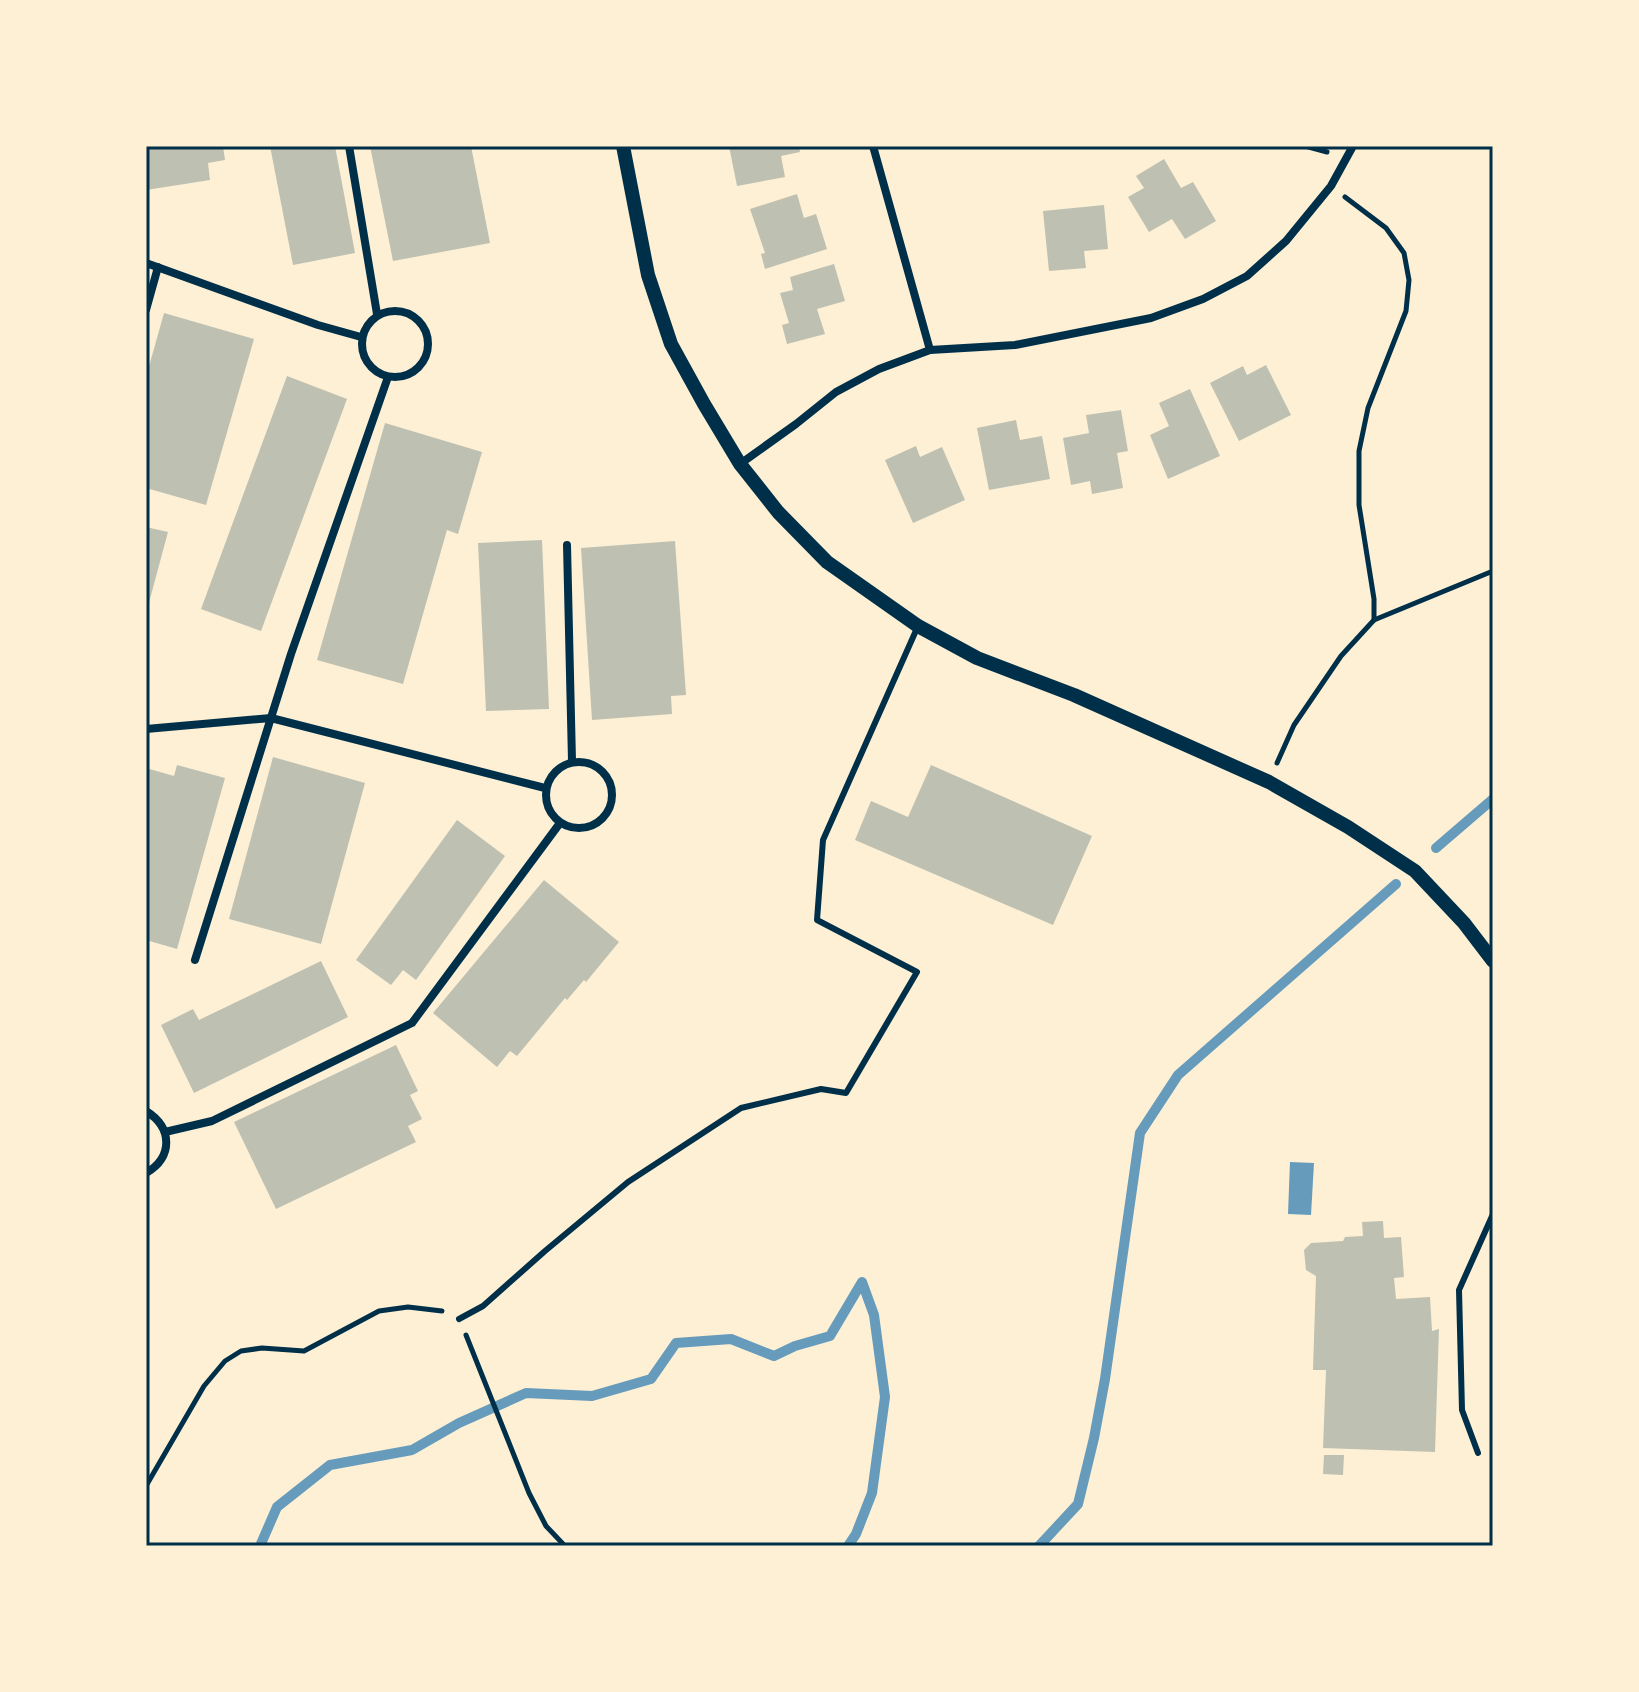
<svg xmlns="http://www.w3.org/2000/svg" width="1639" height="1692" viewBox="0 0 1639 1692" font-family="'Times New Roman',serif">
	<rect width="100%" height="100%" fill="#fdf0d5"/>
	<polygon fill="#669bbc" points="1290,1162 1314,1163 1311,1215 1288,1214"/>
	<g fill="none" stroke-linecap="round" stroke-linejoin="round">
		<g stroke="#669bbc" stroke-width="10">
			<polyline points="1436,848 1493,799"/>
			<polyline points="260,1546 277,1507 330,1465 412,1450 459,1423 526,1393 592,1396 651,1379 676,1343 731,1339 774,1356 795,1346 830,1336 862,1282 874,1315 885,1397 872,1493 856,1534 848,1546"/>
			<polyline points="1039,1546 1078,1504 1094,1438 1105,1379 1140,1133 1178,1075 1396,884"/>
		</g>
	</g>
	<g fill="#bec0b2">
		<polygon points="146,146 223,146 225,160 208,163 210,180 146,190"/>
		<polygon points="270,146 335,146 355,253 293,265"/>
		<polygon points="370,146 471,146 490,243 393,261"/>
		<polygon points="729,146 799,146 800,152 781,156 785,177 737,186"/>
		<polygon points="1164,159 1181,188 1193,182 1216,221 1185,239 1172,219 1149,232 1128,197 1144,188 1136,176"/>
		<polygon points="797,194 804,218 816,214 827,249 765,269 761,254 765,253 750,209"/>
		<polygon points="1104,205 1108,249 1084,251 1086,268 1049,271 1043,211"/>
		<polygon points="834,264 845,301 817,309 825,334 787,344 782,325 789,323 780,293 793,290 790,277"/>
		<polygon points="164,313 254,339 206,505 146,488 146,377"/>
		<polygon points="1266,365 1291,415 1239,441 1210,383 1243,366 1247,375"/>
		<polygon points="287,376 347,399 261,631 201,609"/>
		<polygon points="1190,389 1220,456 1168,479 1150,435 1169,426 1159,403"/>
		<polygon points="1121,410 1128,451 1117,453 1123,488 1092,494 1090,481 1071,485 1063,438 1089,433 1086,415"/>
		<polygon points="1016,420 1020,440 1042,436 1050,479 989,490 977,428"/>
		<polygon points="385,423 482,452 458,534 447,530 403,684 317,660"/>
		<polygon points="916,446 920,457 942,447 965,500 913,523 885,460"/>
		<polygon points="146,527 168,532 147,610 146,610"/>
		<polygon points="542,540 549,709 486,711 478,543"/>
		<polygon points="675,541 686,695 671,696 672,714 592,720 581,548"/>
		<polygon points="273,757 365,783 321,944 229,919"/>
		<polygon points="177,765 225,778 177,949 146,940 146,768 174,776"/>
		<polygon points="931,765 1092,836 1053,925 855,840 871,801 908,817"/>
		<polygon points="457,820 505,856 416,980 403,970 391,985 356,960"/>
		<polygon points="544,880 619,942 586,982 584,980 567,1000 565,998 517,1056 510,1051 497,1067 433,1013"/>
		<polygon points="321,961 348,1017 194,1093 161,1025 193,1009 199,1020"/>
		<polygon points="396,1045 418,1091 410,1095 422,1119 408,1126 416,1142 276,1209 234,1122"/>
		<polygon points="1383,1221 1384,1238 1401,1237 1404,1277 1394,1278 1396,1299 1430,1297 1432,1331 1439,1329 1435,1452 1323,1448 1326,1370 1313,1370 1316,1276 1306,1270 1304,1250 1311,1243 1343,1241 1345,1237 1363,1236 1362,1222"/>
		<polygon points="1324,1455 1344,1455 1343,1475 1323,1474"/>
	</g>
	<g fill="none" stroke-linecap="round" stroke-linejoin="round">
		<g stroke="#003049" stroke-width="5">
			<polyline points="1305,146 1327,152"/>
			<polyline points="1345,197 1386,228 1404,253 1409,280 1406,311 1368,408 1359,451 1359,505 1374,599 1374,620"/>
			<polyline points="1277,763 1294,725 1341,656 1374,620 1493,571"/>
			<polyline points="466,1335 529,1493 546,1526 565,1546"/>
			<polyline points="146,1486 204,1386 225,1361 241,1351 262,1348 304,1351 379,1311 408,1307 442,1311"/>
		</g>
		<g stroke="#003049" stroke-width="6">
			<polyline points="459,1319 483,1306 545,1251 628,1182 741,1108 821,1089 846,1093 917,972 817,920 823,840 918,626"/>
			<polyline points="1478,1453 1462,1410 1459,1290 1493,1214"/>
		</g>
		<g stroke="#003049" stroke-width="8">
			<polyline points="349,146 377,314"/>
			<polyline points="873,146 930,350"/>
			<polyline points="146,263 318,325 361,337"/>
			<polyline points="146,310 158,267"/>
			<circle cx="395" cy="344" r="33"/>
			<polyline points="740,464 796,424 836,392 879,369 930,350 1015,345 1151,318 1203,299 1247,276 1286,241 1331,186 1353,146"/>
			<polyline points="567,545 572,761"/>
			<polyline points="146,729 271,718 545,788"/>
			<circle cx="579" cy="795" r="33"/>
			<polyline points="195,960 291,654 388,377"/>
			<path d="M146,1111C173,1128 173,1157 146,1173"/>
			<polyline points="165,1132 212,1121 412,1023 560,823"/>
		</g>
		<polyline stroke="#003049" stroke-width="14" points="623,146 648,275 671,344 704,404 740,464 778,512 827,562 918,626 977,658 1074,695 1269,782 1348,827 1415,871 1464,923 1493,961"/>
	</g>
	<rect width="1639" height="1692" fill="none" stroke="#fdf0d5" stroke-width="296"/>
	<rect x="148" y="148" width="1343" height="1396" fill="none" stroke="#003049" stroke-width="3"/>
</svg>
